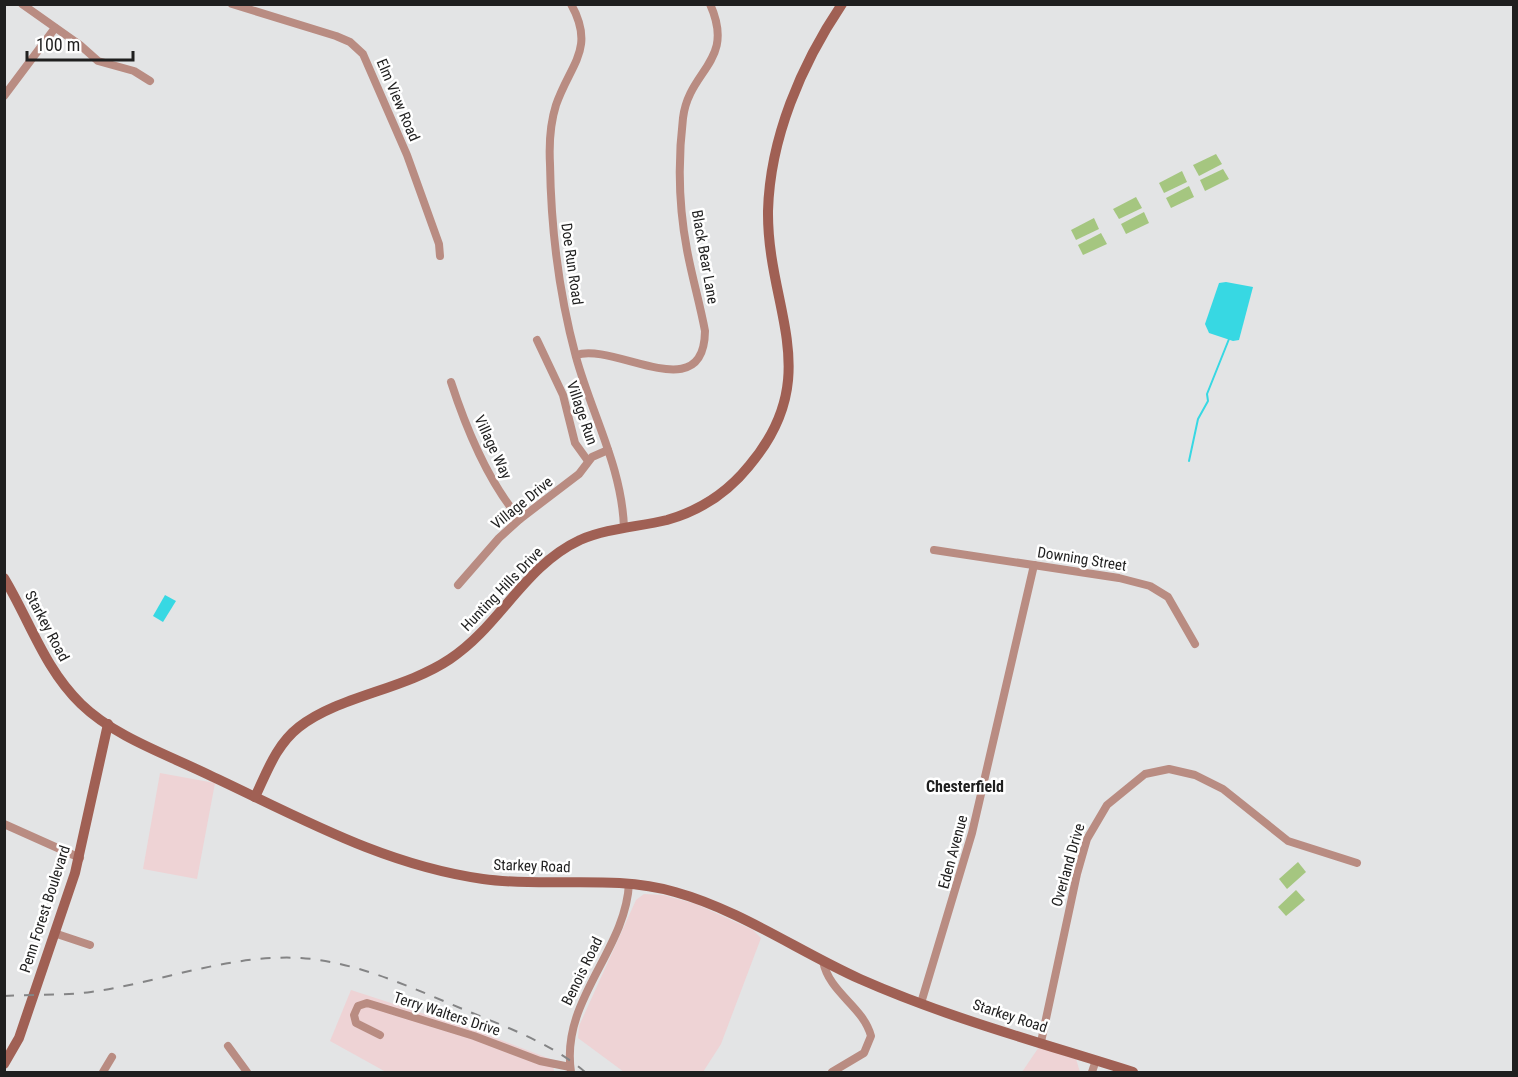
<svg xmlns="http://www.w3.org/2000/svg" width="1518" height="1077" viewBox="0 0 1518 1077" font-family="'Roboto Condensed',sans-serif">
	<rect width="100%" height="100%" fill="#e3e4e5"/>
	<g fill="#eed3d5">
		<polygon points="160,773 215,783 197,879 143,869"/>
		<polygon points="644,894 663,895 696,904 753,930 761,938 721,1044 703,1072 624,1072 578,1038 579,1026 636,900"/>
		<polygon points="351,990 480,1032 553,1060 554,1072 386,1072 330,1041"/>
		<polygon points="1039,1047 1076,1059 1080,1072 1022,1072"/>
	</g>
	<g fill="#a5c680">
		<polygon points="1216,154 1222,164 1199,176 1193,165"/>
		<polygon points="1223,169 1229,179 1205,191 1200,180"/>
		<polygon points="1182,171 1187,182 1164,193 1159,183"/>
		<polygon points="1189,186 1194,197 1171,208 1166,198"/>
		<polygon points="1136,197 1142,208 1119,219 1113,209"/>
		<polygon points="1144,212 1149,223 1126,234 1121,224"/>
		<polygon points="1094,218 1099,229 1076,240 1071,230"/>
		<polygon points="1101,233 1107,244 1083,255 1078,245"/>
		<polygon points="1298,862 1306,872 1287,889 1279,879"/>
		<polygon points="1296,890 1305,900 1286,916 1278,907"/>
	</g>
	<g fill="#37d8e3">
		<polygon points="1226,282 1253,287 1239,340 1233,341 1209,333 1205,324 1219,283"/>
		<polygon points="165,595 176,601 163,622 153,616"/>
	</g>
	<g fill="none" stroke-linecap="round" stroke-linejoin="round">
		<polyline stroke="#37d8e3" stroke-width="2" points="1189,461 1198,419 1208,401 1207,394 1229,339"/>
		<g stroke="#b98c82" stroke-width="8">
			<polyline points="22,4 80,45 98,61 134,71 150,81"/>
			<polyline points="232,4 336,36 350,42 363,54 407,155 439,244 440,256"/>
			<path d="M571,4C596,49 570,64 556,105C550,124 549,145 550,164C551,230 559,294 576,357C592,415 622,467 624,528"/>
			<polyline points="4,96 55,28"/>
			<polyline points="537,340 563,395 575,443 588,461"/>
			<path d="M576,355C616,342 704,409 705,331C700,304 692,277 687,250C679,208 678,160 683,118C689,69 736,62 710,4"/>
			<path d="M451,382C466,428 488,482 520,519"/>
			<polyline points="934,550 1119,578 1150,586 1168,597 1195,644"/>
			<polyline points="458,585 499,538 520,519 579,474 592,457 608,450"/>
			<polyline points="4,824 80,858"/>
			<polyline points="54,933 90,945"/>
			<path d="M823,961C829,993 863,1006 871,1036L864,1053L832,1072"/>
			<polyline points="921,1003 972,833 1034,565"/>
			<polyline points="380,1035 356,1023 354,1015 358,1006 367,1003 377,1006 474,1036 540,1061 570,1067"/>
			<polyline points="1041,1042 1077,874 1087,839 1107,805 1145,774 1169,769 1195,775 1223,789 1288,841 1357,863"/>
			<polyline points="228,1046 247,1072"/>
			<polyline points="103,1072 112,1057"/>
			<path d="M571,1072C560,1000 626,951 629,883"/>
			<polyline points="1092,1072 1096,1060"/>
		</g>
		<g stroke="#a06054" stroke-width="10">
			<path d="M4,578C30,621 44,668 81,704C115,737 166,754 209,775C299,817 383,865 483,879C547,888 612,874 675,892C740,910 798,951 860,979C948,1018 1042,1043 1133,1072"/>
			<path d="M255,797C267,772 276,745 299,727C338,696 404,690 450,659C500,626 524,566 580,540C608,528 638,527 667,520C699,511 728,492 749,466C826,375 767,309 768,211C770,138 801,65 842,4"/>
			<polyline points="4,1064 19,1038 75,873 108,724"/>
		</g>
		<path stroke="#848485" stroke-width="2" stroke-dasharray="10 10" stroke-linecap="butt" d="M4,996C33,994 62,996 91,992C161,982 229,954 301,958C358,962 412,988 465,1010C506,1027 551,1043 585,1072"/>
	</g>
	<g text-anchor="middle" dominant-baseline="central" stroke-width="5" stroke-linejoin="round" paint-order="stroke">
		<g font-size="15" fill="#1f1f1f" stroke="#fff">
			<text transform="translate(398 100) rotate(67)">Elm View Road</text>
			<text transform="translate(705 257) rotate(80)">Black Bear Lane</text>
			<text transform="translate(572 264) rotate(82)">Doe Run Road</text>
			<text transform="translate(582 413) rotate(71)">Village Run</text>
			<text transform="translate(493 447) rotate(65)">Village Way</text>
			<text transform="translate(522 503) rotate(-39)">Village Drive</text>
			<text transform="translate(1082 559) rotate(9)">Downing Street</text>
			<text transform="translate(502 589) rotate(-46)">Hunting Hills Drive</text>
			<text transform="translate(47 626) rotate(62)">Starkey Road</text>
			<text transform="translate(953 852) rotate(-75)">Eden Avenue</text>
			<text transform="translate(1068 865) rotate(-74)">Overland Drive</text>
			<text transform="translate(532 866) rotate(2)">Starkey Road</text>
			<text transform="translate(45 909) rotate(-72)">Penn Forest Boulevard</text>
			<text transform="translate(582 971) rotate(-64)">Benois Road</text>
			<text transform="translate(447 1014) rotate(18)">Terry Walters Drive</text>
			<text transform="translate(1010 1016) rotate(18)">Starkey Road</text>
		</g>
		<g font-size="16" font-weight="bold" fill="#1f1f1f" stroke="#fff">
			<text x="965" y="786">Chesterfield</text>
		</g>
	</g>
	<rect width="1518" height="1077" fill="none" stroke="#1f1f1f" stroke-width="12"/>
	<path d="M27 51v9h106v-9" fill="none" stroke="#1f1f1f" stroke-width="3"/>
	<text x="36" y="51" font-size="18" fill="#1f1f1f" stroke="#ffffff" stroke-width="4.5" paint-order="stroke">100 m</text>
</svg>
